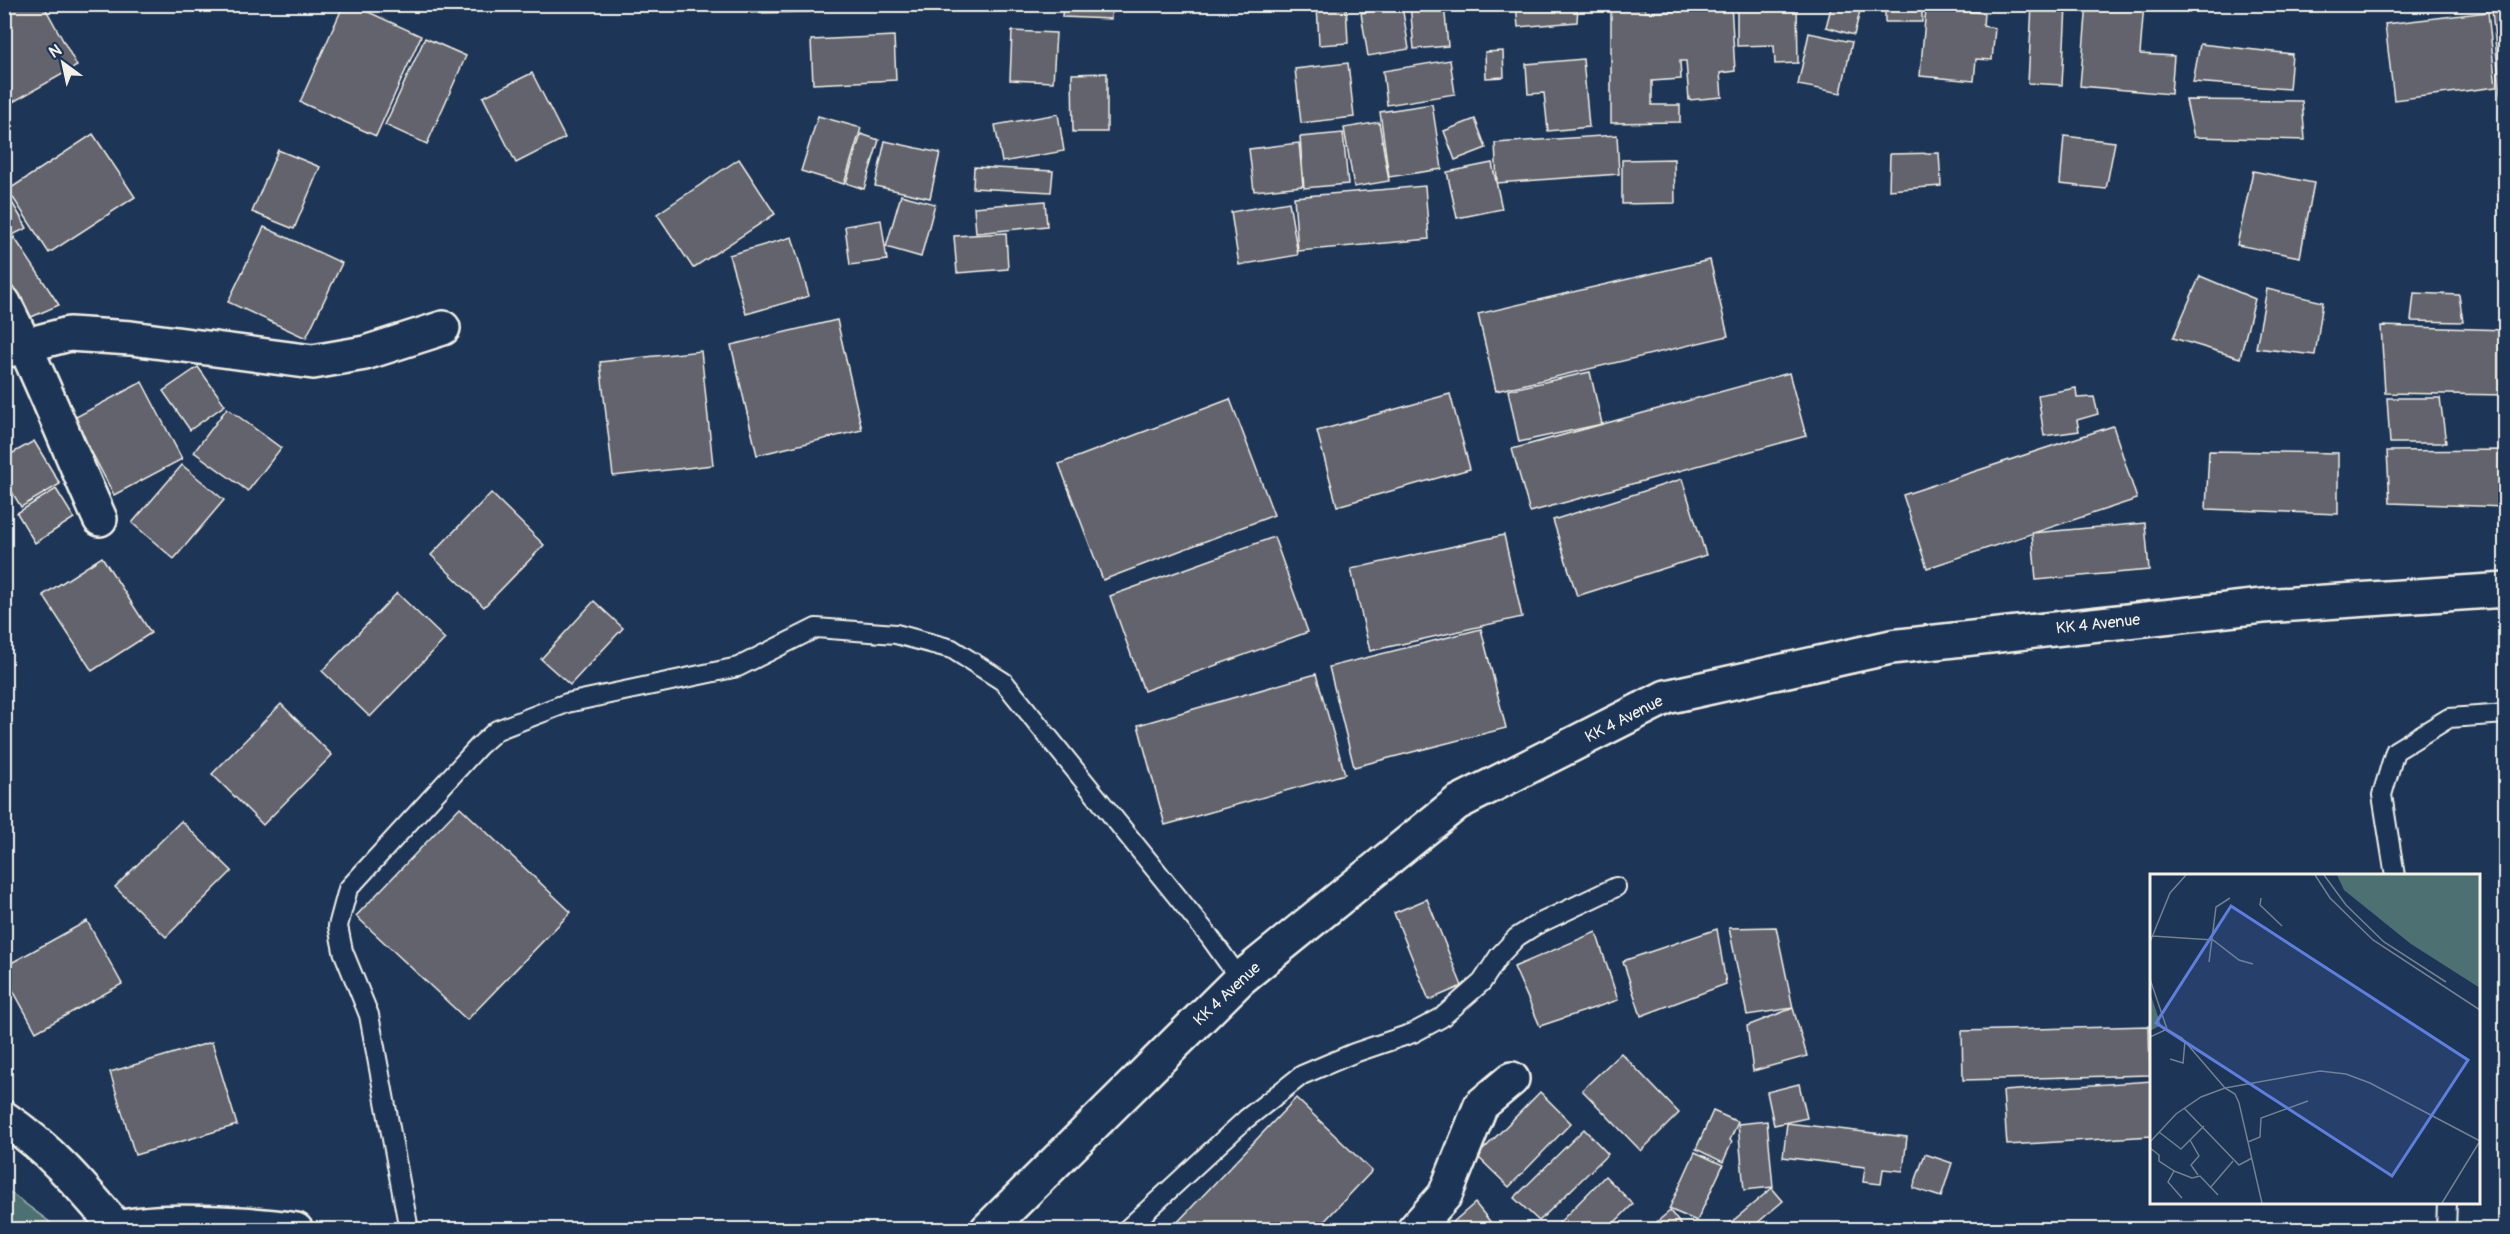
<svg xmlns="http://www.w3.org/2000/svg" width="2510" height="1234" viewBox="0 0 2510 1234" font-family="Pangolin,sans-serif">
	<rect width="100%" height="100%" fill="#1d3557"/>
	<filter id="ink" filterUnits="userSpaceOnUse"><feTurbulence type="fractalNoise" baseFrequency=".0167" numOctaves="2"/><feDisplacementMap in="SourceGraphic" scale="12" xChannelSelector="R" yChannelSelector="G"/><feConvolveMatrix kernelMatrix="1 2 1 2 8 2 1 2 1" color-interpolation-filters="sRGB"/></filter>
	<g filter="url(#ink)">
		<polygon fill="#4d7173" stroke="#a0b1ae" stroke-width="1.5" points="4,1188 51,1223 46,1229 5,1229"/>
		<g fill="#62636c" stroke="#f4f1e8" stroke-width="1.5">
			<polygon points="4,4 43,4 77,66 4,107"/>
			<polygon points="344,4 351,4 421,36 376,136 300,102"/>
			<polygon points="751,4 810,4 810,12 751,13"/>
			<polygon points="1063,4 1112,4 1111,19 1062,17"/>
			<polygon points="1317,4 1346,4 1348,43 1319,45"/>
			<polygon points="1410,4 1444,4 1448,46 1414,49"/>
			<polygon points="1516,4 1578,4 1577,22 1518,27"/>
			<polygon points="1611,4 1645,4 1645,12 1680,11 1682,4 1731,4 1735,71 1720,73 1722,97 1689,100 1686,61 1680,61 1681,79 1652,81 1652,105 1680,105 1680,122 1611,123"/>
			<polygon points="1737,4 1797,4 1798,63 1775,64 1774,45 1737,46"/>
			<polygon points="1832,4 1850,4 1861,7 1854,35 1826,27"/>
			<polygon points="2087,4 2144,4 2140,54 2174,56 2171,94 2080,86"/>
			<polygon points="2032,5 2066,6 2062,85 2028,83"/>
			<polygon points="1402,6 1409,49 1368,56 1361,13"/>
			<rect x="1885" y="6" width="37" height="16"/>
			<polygon points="1926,8 1984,13 1983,26 1995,28 1992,60 1976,59 1974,81 1920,76"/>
			<polygon points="2506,9 2506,128 2504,128 2492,11"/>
			<polygon points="2488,12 2496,87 2394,100 2385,24"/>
			<polygon points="1012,31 1056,33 1053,82 1010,80"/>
			<polygon points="1809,33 1852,42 1841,93 1798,85"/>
			<polygon points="894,36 896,80 813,84 811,40"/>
			<polygon points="425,38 466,56 427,144 385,125"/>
			<polygon points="2200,44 2292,54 2289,89 2193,82"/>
			<polygon points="1503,51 1504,77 1486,78 1485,52"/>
			<polygon points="1583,59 1589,127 1548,131 1544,93 1528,94 1526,64"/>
			<polygon points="1450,60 1455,94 1387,105 1383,71"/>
			<polygon points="1348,63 1354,117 1301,123 1295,69"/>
			<polygon points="532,73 565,138 516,163 483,97"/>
			<polygon points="1107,73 1107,132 1073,132 1072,74"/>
			<polygon points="2186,100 2302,101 2305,140 2194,137"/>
			<polygon points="1432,104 1442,169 1389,177 1380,112"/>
			<polygon points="1058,114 1064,151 1002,162 995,125"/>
			<polygon points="818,116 861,128 844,184 801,171"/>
			<polygon points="1475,119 1486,148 1455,160 1444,131"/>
			<polygon points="1379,122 1389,181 1354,187 1344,128"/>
			<polygon points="1343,133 1348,184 1304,188 1300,137"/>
			<polygon points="93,134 135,197 49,253 8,190"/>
			<polygon points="861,134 879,140 864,189 846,183"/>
			<polygon points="1617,135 1619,174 1497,183 1495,143"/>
			<polygon points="2064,136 2115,142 2106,189 2060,184"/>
			<polygon points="885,141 940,153 930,198 875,186"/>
			<polygon points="1299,143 1303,186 1254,191 1249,149"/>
			<polygon points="278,150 320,167 294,229 252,212"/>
			<polygon points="1939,153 1941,186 1889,190 1890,154"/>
			<polygon points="739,159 775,214 693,268 657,214"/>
			<polygon points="1674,159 1675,203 1622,204 1622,160"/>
			<polygon points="1492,163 1502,209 1457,218 1447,172"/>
			<polygon points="974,167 1053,171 1051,192 973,188"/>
			<polygon points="2253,171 2314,183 2300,257 2237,245"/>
			<polygon points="1425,186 1429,239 1298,251 1294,197"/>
			<polygon points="901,195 935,204 921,257 886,247"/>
			<polygon points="10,199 27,228 4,239 4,204"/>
			<polygon points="1045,201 1047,226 976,233 974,207"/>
			<polygon points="1289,202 1298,255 1239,265 1231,212"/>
			<polygon points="881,220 887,260 850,265 845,226"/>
			<polygon points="264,227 342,263 306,338 228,302"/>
			<polygon points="1006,233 1008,269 957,273 954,236"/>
			<polygon points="14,237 59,305 29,318 4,279 4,254"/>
			<polygon points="792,237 809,296 746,314 729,255"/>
			<polygon points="1710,260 1728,336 1496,391 1478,314"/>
			<polygon points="2200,276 2255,299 2240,358 2173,338"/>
			<polygon points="2267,289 2323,302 2315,355 2256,348"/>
			<polygon points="2414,293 2459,295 2463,322 2411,321"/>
			<polygon points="837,320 862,430 757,455 731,345"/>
			<polygon points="2381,326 2506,330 2506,395 2385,393"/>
			<polygon points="701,351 713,465 613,476 600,362"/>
			<polygon points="198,367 225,405 190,430 163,391"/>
			<polygon points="1590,372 1602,424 1519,442 1508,390"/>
			<polygon points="1789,373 1806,436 1530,512 1512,449"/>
			<polygon points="142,382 182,459 114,495 74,418"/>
			<polygon points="2076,388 2077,398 2094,397 2098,414 2077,420 2079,431 2044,436 2038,395"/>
			<polygon points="1450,394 1470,469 1337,506 1317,431"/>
			<polygon points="2387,398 2440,398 2446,443 2390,443"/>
			<polygon points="1230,399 1274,515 1103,580 1059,464"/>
			<polygon points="227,408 281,448 248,491 194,452"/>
			<polygon points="2113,426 2137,499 1927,568 1903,495"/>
			<polygon points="34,441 60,484 21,507 4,479 4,458"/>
			<polygon points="2506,450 2506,507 2390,503 2387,451"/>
			<polygon points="2209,451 2338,453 2338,514 2206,509"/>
			<polygon points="182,465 224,500 174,559 132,523"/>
			<polygon points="1682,479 1706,555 1577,596 1553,520"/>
			<polygon points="56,489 74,518 35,543 17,513"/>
			<polygon points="491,493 544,545 484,607 431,555"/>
			<polygon points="2145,523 2149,570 2036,580 2032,533"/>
			<polygon points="1504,535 1522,617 1370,651 1351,569"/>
			<polygon points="1274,537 1308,632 1144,691 1110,596"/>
			<polygon points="102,557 151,633 92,671 43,595"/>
			<polygon points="397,593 445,639 370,717 322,671"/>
			<polygon points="594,601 623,628 570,685 541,659"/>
			<polygon points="1481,629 1506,728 1354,767 1329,667"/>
			<polygon points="1316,674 1345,774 1165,825 1138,725"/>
			<polygon points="281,704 332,755 263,825 212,774"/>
			<polygon points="460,807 571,912 467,1020 356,916"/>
			<polygon points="181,821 232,871 166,937 115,887"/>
			<polygon points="1427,899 1462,986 1429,1000 1394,913"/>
			<polygon points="87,921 122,984 36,1032 4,974 4,967"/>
			<polygon points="1776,927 1793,1008 1747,1015 1729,928"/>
			<polygon points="1717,929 1726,984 1641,1016 1623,961"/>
			<polygon points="1596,932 1618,1000 1540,1026 1514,967"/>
			<polygon points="1793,1008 1807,1056 1753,1071 1747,1026"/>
			<polygon points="2149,1026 2150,1075 1963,1080 1962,1031"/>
			<polygon points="212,1042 237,1125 135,1155 110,1072"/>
			<polygon points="1621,1053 1679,1113 1641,1151 1582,1090"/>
			<polygon points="2152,1081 2152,1136 2007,1145 2003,1091"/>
			<polygon points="1799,1084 1807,1118 1774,1125 1767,1092"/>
			<polygon points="1540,1092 1571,1123 1509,1187 1477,1156"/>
			<polygon points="1296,1098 1372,1171 1316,1230 1170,1230"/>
			<polygon points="1713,1111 1738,1122 1730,1140 1732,1142 1723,1162 1696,1149"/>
			<polygon points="1767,1121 1773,1187 1744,1190 1738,1124"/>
			<polygon points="1787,1123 1907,1137 1903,1171 1883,1169 1881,1184 1863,1182 1865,1167 1783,1157"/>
			<polygon points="1584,1129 1608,1154 1539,1221 1514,1198"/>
			<polygon points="1695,1152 1723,1165 1697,1221 1669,1209"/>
			<polygon points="1925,1154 1952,1163 1941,1197 1913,1188"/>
			<polygon points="1605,1176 1633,1204 1607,1230 1552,1230"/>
			<polygon points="1772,1188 1783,1201 1749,1230 1722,1230"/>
			<polygon points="1475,1203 1497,1230 1444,1230"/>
			<polygon points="1670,1211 1685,1230 1647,1230"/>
		</g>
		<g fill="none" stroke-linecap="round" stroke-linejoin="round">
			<g stroke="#f4f1e8" stroke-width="22">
				<g id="lane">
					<polyline points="2395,876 2382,795 2395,751 2449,718 2506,714"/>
					<polyline points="409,1230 369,1015 343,951 338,926 348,889 479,746 497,730 567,703 738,667 816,628 896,634 952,649 1004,682 1209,936 1240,979"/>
					<polyline points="1126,1230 1246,1119 1302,1075 1354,1053 1413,1033 1441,1018 1482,982 1499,956 1517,937 1536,925 1616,887"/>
					<polyline points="2446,1230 2447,1202"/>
				</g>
			</g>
			<g stroke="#f4f1e8" stroke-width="38">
				<g id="street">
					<path d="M4,303C40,373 68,448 100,519"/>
					<polyline points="4,351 69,334 131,338 313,362 365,353 443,328"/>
					<path d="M4,1118C49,1148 82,1187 117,1228"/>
					<polyline points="1414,1230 1445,1195 1481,1105 1512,1079"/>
				</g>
			</g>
			<g stroke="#f4f1e8" stroke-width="38">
				<g id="secondary">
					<path d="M115,1230C143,1216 263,1224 296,1230"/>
					<polyline points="987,1230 1240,979 1457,803 1666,697 1891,647 2263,606 2506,590"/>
				</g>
			</g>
			<use href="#lane" stroke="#1d3557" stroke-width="18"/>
			<use href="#street" stroke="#1d3557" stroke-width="33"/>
			<use href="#secondary" stroke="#1d3557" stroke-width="33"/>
		</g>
	</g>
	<g text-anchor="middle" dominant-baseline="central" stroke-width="6" stroke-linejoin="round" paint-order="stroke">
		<g font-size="16" fill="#f4f1e8" stroke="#1d3557">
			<text transform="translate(2098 624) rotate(-6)">KK 4 Avenue</text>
			<text transform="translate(1624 719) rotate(-27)">KK 4 Avenue</text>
			<text transform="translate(1227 994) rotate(-43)">KK 4 Avenue</text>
		</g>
	</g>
	<g transform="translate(2150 874)">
		<rect width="330" height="330" fill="#1d3557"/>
		<path d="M187,1H330V114L261,70L194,16ZM0,119L11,151L0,157Z" fill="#4d7173"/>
		<path fill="none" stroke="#738091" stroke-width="1.5" d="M165,1L180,24L223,66L330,136M174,1L196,31L234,68L296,108M111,24L110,31L132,52M2,62L63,66L89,86L103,90M0,68L20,19L36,1M59,88L66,33L80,24M0,105L17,155M0,163L17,155L32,164L75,214M20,185L33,189L35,167M75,214L85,220L89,229L112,329M34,234L89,291L102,284M9,258L31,275L54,252M40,266L49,282L41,291L48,301M0,268L26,240L51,223L75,214L170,197L196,200L220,209L330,267M98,268L110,263L111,244L158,227M0,274L9,281V287L24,297L18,308L32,324M24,297L42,304L50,302L68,321M60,314L83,287M292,329L330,267"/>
		<path fill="#5e7fdd" fill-opacity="0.15" stroke="#5e7fdd" stroke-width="3" d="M81,32L318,186L242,302L6,149Z"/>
		<rect width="330" height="330" fill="none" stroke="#f4f1e8" stroke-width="3"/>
	</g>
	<rect width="2510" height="1234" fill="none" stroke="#1d3557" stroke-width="24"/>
	<rect x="12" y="12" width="2486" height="1210" fill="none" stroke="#f4f1e8" stroke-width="2" filter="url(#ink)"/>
	<g transform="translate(63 63) rotate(327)" stroke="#1d3557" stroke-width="4.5" paint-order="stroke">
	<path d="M0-4.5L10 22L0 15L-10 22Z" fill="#f4f1e8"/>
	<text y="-9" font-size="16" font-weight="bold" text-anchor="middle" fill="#f4f1e8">N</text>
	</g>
</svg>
